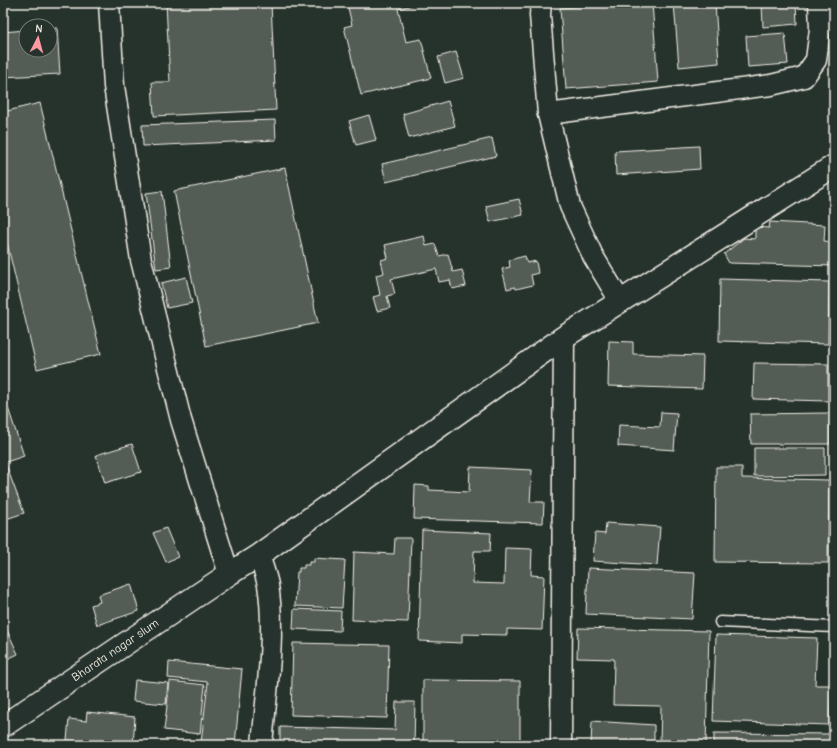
<svg xmlns="http://www.w3.org/2000/svg" width="837" height="748" viewBox="0 0 837 748" font-family="'Comic Neue',sans-serif">
	<rect width="100%" height="100%" fill="#26332d"/>
	<filter id="ink" filterUnits="userSpaceOnUse"><feTurbulence type="fractalNoise" baseFrequency=".025" numOctaves="2"/><feDisplacementMap in="SourceGraphic" scale="8" xChannelSelector="R" yChannelSelector="G"/><feConvolveMatrix kernelMatrix="1 2 1 2 8 2 1 2 1" color-interpolation-filters="sRGB"/></filter>
	<g filter="url(#ink)">
		<g fill="#525c55" stroke="#f4f1e8">
			<polygon points="166,3 271,3 276,110 154,116 152,82 170,82"/>
			<polygon points="347,3 411,3 412,5 398,9 406,42 421,39 431,78 361,95 344,27 352,25"/>
			<polygon points="627,3 652,3 658,82 566,89 560,8"/>
			<polygon points="674,3 715,3 719,63 679,67"/>
			<polygon points="762,3 796,3 797,24 763,27"/>
			<polygon points="57,28 60,74 3,77 3,32 26,30 26,50 50,50 50,29"/>
			<polygon points="785,33 788,64 748,67 746,36"/>
			<polygon points="456,52 464,78 445,83 438,57"/>
			<polygon points="448,101 455,126 409,138 403,114"/>
			<polygon points="40,103 101,354 37,369 3,226 3,112"/>
			<polygon points="369,115 376,140 356,145 349,121"/>
			<polygon points="275,120 276,140 143,146 142,125"/>
			<polygon points="492,138 496,156 386,182 382,164"/>
			<polygon points="699,146 700,169 616,175 615,151"/>
			<polygon points="285,168 318,323 206,346 174,191"/>
			<polygon points="162,191 171,267 156,269 146,193"/>
			<polygon points="519,199 523,215 490,222 486,206"/>
			<polygon points="770,222 825,225 824,241 834,242 834,266 729,263 724,254 744,238 755,239 755,227 769,228"/>
			<polygon points="424,236 426,246 435,244 439,256 448,254 453,272 462,270 466,286 452,289 450,280 439,282 436,269 391,279 395,294 387,296 390,308 377,311 373,297 380,295 376,275 384,273 381,260 388,258 385,245"/>
			<polygon points="525,256 527,263 536,261 538,273 531,275 533,285 516,289 515,287 507,289 502,269 510,267 509,260"/>
			<polygon points="186,277 192,303 167,308 161,283"/>
			<polygon points="720,279 829,282 828,344 719,341"/>
			<polygon points="609,341 633,342 633,354 703,356 702,389 608,386"/>
			<polygon points="754,363 828,364 828,401 753,399"/>
			<polygon points="3,393 24,456 3,463"/>
			<polygon points="661,412 677,413 674,450 618,446 619,425 660,427"/>
			<polygon points="830,413 830,444 751,444 750,414"/>
			<polygon points="132,444 141,472 105,483 96,455"/>
			<polygon points="754,448 825,448 825,475 754,476"/>
			<polygon points="6,465 24,513 3,520 3,466"/>
			<polygon points="470,467 532,470 530,502 544,502 543,523 414,519 415,485 429,486 429,490 469,492"/>
			<polygon points="716,467 742,467 742,478 829,480 828,563 715,562"/>
			<polygon points="606,523 660,527 657,565 593,561 595,533 605,534"/>
			<polygon points="166,528 178,557 166,562 153,533"/>
			<polygon points="422,530 491,533 490,551 474,551 473,583 504,584 505,548 532,549 531,575 544,576 542,630 507,629 507,635 462,634 462,643 419,641"/>
			<polygon points="395,538 411,538 408,622 352,620 354,552 394,554"/>
			<polygon points="314,558 345,560 342,608 295,606 297,572 299,572 299,568 304,568 304,565 309,565 309,562 314,562"/>
			<polygon points="588,568 695,573 692,619 586,614"/>
			<polygon points="131,584 139,611 97,625 91,605 100,602 98,595"/>
			<polygon points="294,609 341,611 340,631 293,629"/>
			<polygon points="6,628 18,654 3,661 3,629"/>
			<polygon points="578,628 709,631 706,743 660,742 661,706 613,705 614,659 577,658"/>
			<polygon points="716,635 817,638 815,685 831,685 829,725 713,721"/>
			<polygon points="293,643 389,645 387,718 291,715"/>
			<polygon points="169,662 242,669 235,745 201,743 208,682 168,678"/>
			<polygon points="135,680 168,683 166,704 133,701"/>
			<polygon points="423,680 520,681 520,745 423,745"/>
			<polygon points="170,681 205,685 200,734 164,730"/>
			<polygon points="396,702 415,702 414,745 280,745 280,727 395,730"/>
			<polygon points="87,712 135,717 133,745 108,745 67,740 69,719 86,721"/>
			<polygon points="592,721 654,725 654,745 591,745"/>
			<polygon points="714,733 834,734 834,745 714,745"/>
			<polygon points="52,741 81,744 81,745 52,745"/>
		</g>
		<g fill="none" stroke-linecap="round" stroke-linejoin="round">
			<g stroke="#f4f1e8" stroke-width="13">
				<polyline id="service" points="720,622 834,627"/>
			</g>
			<g stroke="#f4f1e8" stroke-width="23">
				<g id="minor">
					<polyline points="109,3 114,86 141,260 181,420 229,574"/>
					<polyline points="541,3 540,15 548,114 570,206 593,256 620,301"/>
					<polyline points="548,114 771,85 804,77 816,60 820,29 819,3"/>
					<path d="M259,555C262,565 266,575 268,585C276,634 266,695 262,745"/>
					<polyline points="561,745 564,337"/>
				</g>
			</g>
			<g stroke="#f4f1e8" stroke-width="25">
				<polyline id="tertiary" points="3,726 229,574 259,555 564,337 834,166"/>
			</g>
			<use href="#service" stroke="#26332d" stroke-width="10"/>
			<use href="#minor" stroke="#26332d" stroke-width="20"/>
			<use href="#tertiary" stroke="#26332d" stroke-width="22"/>
		</g>
	</g>
	<g text-anchor="middle" dominant-baseline="central" stroke-width="4" stroke-linejoin="round" paint-order="stroke">
		<g font-size="12" fill="#f4f1e8" stroke="#26332d">
			<text transform="translate(115 650) rotate(-34)">Bharata nagar slum</text>
		</g>
	</g>
	<rect width="837" height="748" fill="none" stroke="#26332d" stroke-width="16"/>
	<rect x="8" y="8" width="821" height="732" fill="none" stroke="#f4f1e8" stroke-width="1.5" filter="url(#ink)"/>
	<g transform="translate(38 38) rotate(6)"><circle r="19" fill="#26332d" stroke="#787f78"/>
	<path d="M0-3L7 15L0 10L-7 15Z" fill="#ff9aa2"/>
	<text y="-6" font-size="11" font-weight="bold" text-anchor="middle" fill="#f4f1e8">N</text>
	</g>
</svg>
